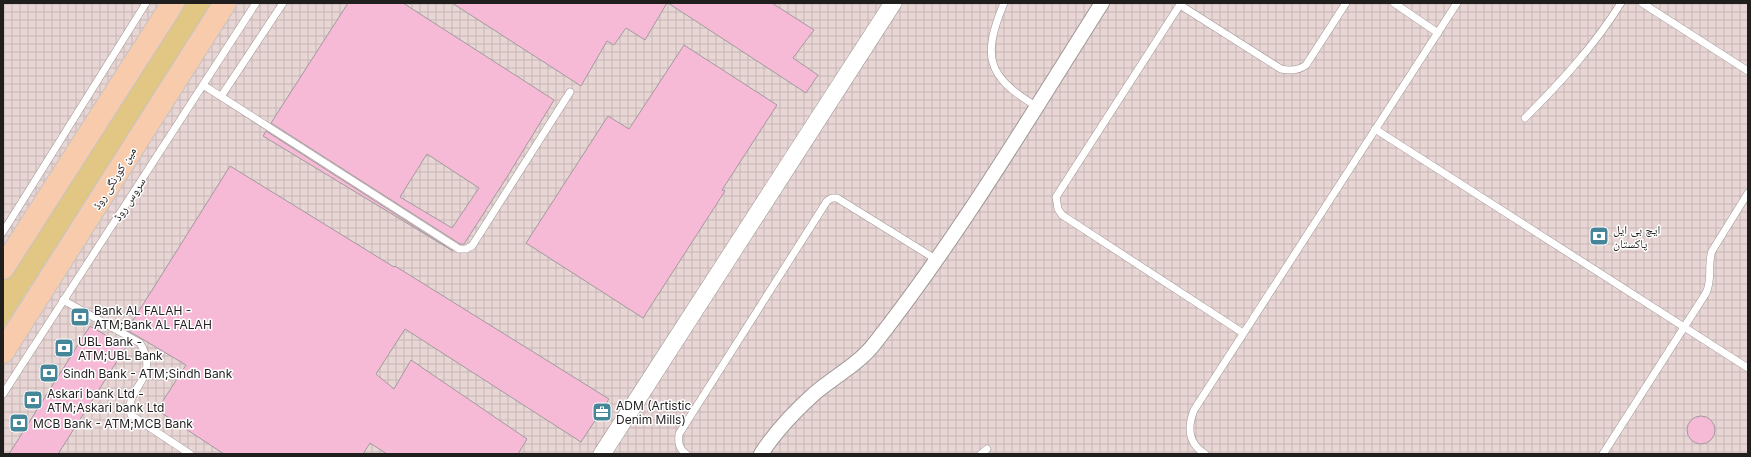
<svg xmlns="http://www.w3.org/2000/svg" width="1751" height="457" viewBox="0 0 1751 457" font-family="Inter,'Noto Naskh Arabic',sans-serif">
	<defs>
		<pattern id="industrial-grid" width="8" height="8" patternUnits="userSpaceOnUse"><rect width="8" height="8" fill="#e8d6d5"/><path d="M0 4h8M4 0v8" fill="none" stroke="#c7b7b6"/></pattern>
	</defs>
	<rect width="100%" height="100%" fill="#ece4e3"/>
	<rect fill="url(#industrial-grid)" x="3" y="3" width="1745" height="451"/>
	<polygon fill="#e1c684" points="182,3 212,3 3,329 3,281"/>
	<g fill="#f6b9d6" stroke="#a29b9e" fill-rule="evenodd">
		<path d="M348,3H403L554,100L507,177L464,244H460L271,123ZM427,154L479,188L452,228L400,197Z"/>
		<polygon points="452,3 667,3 645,40 626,28 614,45 607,41 581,86"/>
		<polygon points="668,3 772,3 814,30 793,58 818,75 806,93"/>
		<polygon points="684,45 777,105 722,190 725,191 643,318 526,243 608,116 629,129"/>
		<polygon points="266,131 453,251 263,136"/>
		<polygon points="230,166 394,267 395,266 609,399 581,442 405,329 376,374 394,389 411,360 527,439 518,454 387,454 370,443 363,454 224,454 157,410 186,365 127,330"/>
		<polygon points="90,326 126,347 58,454 9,454"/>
		<circle cx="1701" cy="430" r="14"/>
	</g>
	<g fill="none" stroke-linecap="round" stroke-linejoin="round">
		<g stroke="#9e9796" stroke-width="8">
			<g id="service">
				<path d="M1004,3C982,56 986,76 1036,106"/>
				<polyline points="1181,3 1056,197 1058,209 1062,215 1243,333"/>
				<polyline points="1394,3 1438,33"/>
				<polyline points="1642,3 1748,71"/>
				<path d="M1180,5L1281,69C1290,71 1298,71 1306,65L1346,3"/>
				<polyline points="203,85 459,249 466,249 472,246 570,92"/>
				<polyline points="222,95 283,3"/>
				<path d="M1525,118C1561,82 1594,46 1621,3"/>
				<polyline points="1375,129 1748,368"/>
				<polyline points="3,232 146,3"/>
				<path d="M63,300L140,343C162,379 123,388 131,415L190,454"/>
				<polyline points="3,394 256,3"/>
				<path d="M686,454C679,448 678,444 679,434L827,201L832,198H837L937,260"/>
				<polyline points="981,454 987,449"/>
				<path d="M1205,454C1188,443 1187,428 1194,410L1457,3"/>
				<path d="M1603,454L1706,293C1713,279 1707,265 1712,251L1748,193"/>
			</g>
		</g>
		<g stroke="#9e9796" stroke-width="16">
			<path id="minor" d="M761,454C775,432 795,411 815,393C835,376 859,364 875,343C959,236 1029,118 1102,3"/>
		</g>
		<g stroke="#9e9796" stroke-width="18">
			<polyline id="tertiary" points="602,454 893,3"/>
		</g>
		<g stroke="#c5c4c4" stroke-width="24">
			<g id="primary">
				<polyline points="3,268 173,3"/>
				<polyline points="3,352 225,3"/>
			</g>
		</g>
		<use href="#service" stroke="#fff" stroke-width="7"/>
		<use href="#minor" stroke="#fff" stroke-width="14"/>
		<use href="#tertiary" stroke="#fff" stroke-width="17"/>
		<use href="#primary" stroke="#f8cbac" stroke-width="22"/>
	</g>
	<defs>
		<g id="bank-square" transform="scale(1)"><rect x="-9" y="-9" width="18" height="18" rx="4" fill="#458798" stroke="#fff"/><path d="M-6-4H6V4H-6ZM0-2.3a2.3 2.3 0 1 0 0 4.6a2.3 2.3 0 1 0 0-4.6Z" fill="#fff"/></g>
		<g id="office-square" transform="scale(1)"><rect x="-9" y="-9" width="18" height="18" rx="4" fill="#458798" stroke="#fff"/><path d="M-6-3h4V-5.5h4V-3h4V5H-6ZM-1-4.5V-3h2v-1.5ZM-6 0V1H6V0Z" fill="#fff"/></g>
	</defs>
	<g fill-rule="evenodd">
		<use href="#bank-square" x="1599" y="236"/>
		<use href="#bank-square" x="80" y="317"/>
		<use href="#bank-square" x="64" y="348"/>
		<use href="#bank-square" x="49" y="373"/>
		<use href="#bank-square" x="33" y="400"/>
		<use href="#office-square" x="602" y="412"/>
		<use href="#bank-square" x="19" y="423"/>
	</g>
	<g text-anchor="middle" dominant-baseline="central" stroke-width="3" stroke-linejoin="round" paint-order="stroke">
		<g font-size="12" fill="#211e1e" stroke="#fff">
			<text transform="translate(114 178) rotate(-58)">مین کورنگی روڈ</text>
			<text transform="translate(129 199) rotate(-57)">سروس روڈ</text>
		</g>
		<g font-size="12" fill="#211e1e" stroke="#fff" text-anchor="start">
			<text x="1613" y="229">ایچ بی ایل<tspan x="1613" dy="14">پاکستان</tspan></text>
			<text x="94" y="310">Bank AL FALAH -<tspan x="94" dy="14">ATM;Bank AL FALAH</tspan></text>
			<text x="78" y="341">UBL Bank -<tspan x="78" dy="14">ATM;UBL Bank</tspan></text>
			<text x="63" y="373">Sindh Bank - ATM;Sindh Bank</text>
			<text x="47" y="393">Askari bank Ltd -<tspan x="47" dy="14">ATM;Askari bank Ltd</tspan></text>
			<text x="616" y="405">ADM (Artistic<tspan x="616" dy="14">Denim Mills)</tspan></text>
			<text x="33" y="423">MCB Bank - ATM;MCB Bank</text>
		</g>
	</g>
	<rect width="1751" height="457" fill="none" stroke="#211e1e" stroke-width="8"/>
</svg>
